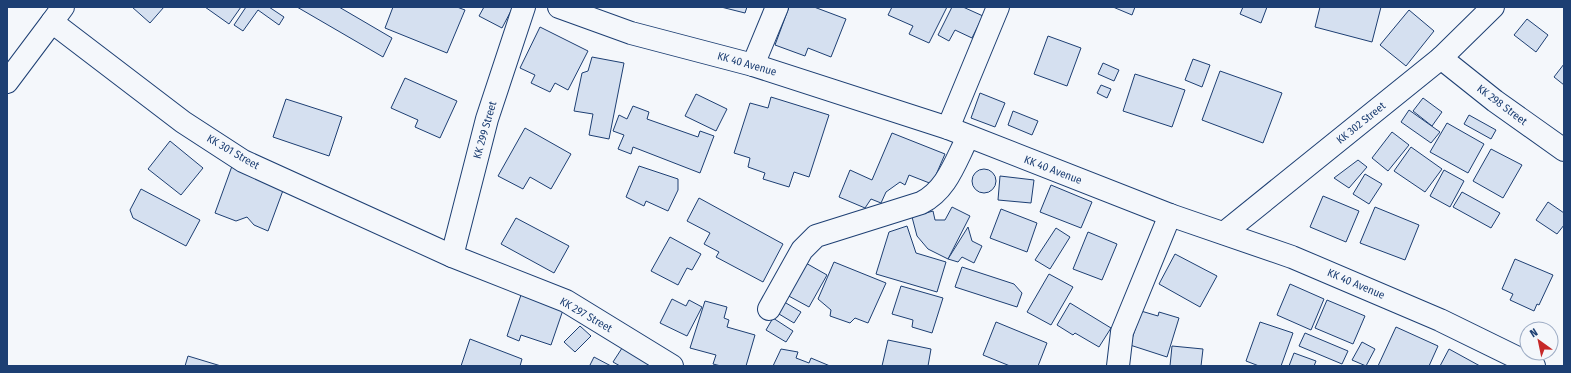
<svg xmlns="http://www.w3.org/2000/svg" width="1571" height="373" viewBox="0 0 1571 373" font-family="'Fira Sans Condensed',sans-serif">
	<rect width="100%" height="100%" fill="#f4f7fb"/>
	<g fill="#d5e0f0" stroke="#1d3f73">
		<polygon points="132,7 164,7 150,23"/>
		<polygon points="205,7 241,7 229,24"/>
		<polygon points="246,7 269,7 284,17 279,25 258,10 243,31 234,25"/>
		<polygon points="297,7 339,7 392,38 383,57"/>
		<polygon points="393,7 457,7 465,10 447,53 385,28"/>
		<polygon points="484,7 513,7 502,28 479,16"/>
		<polygon points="721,7 747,7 745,13"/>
		<polygon points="789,7 814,7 846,19 831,57 808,48 805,56 775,45"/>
		<polygon points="892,7 947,7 929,43 909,34 913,26 888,15"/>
		<polygon points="952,7 963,7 983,16 972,38 955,30 949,41 938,35"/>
		<polygon points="1113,7 1135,7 1132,15"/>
		<polygon points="1243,7 1267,7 1261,23 1240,14"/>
		<polygon points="1320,7 1381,7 1372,42 1315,27"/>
		<polygon points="1409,10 1434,31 1406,66 1380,45"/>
		<polygon points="1527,19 1548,35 1536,52 1514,35"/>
		<polygon points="540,27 588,51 568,90 555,83 550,92 531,83 535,75 520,68"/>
		<polygon points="1048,36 1081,48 1067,86 1034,74"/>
		<polygon points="592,57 624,63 609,139 589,135 593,114 574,111 582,73 588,71"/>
		<polygon points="1193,59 1210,65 1202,87 1185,80"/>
		<polygon points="1103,63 1119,70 1114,81 1098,74"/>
		<polygon points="1564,64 1564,85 1554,77"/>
		<polygon points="1220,71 1282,93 1263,143 1202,120"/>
		<polygon points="1135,74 1185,90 1172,127 1123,111"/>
		<polygon points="405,78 457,101 440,138 415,127 418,120 391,108"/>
		<polygon points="1101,85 1111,89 1107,98 1097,93"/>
		<polygon points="980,93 1005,103 995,127 971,118"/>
		<polygon points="696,94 727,109 716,131 685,116"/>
		<polygon points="771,97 829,115 809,177 794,172 789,187 763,179 765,173 748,167 750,158 734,153 750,103 768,108"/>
		<polygon points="1423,98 1442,112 1432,126 1413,111"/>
		<polygon points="286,99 342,117 329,156 273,137"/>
		<polygon points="633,106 649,112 647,119 698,137 700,131 714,136 700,173 633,147 631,154 618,149 624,135 613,131 619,115 627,119"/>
		<polygon points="1409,110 1440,132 1431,143 1401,122"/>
		<polygon points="1013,111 1038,121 1032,135 1008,125"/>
		<polygon points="1469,115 1496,130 1491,139 1464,124"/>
		<polygon points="1447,123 1484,144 1468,173 1430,152"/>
		<polygon points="525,128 571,154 551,189 530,177 523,189 498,176"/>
		<polygon points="1392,132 1409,145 1388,171 1372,158"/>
		<polygon points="892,133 945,154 932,184 909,175 905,185 900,182 886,192 881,203 871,199 865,208 839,197 850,170 872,180"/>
		<polygon points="170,141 203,168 181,195 148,169"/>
		<polygon points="1411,147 1442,169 1425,192 1394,171"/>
		<polygon points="1491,149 1522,165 1503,198 1473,181"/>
		<polygon points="1358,160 1367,167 1349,188 1334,178"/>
		<polygon points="232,166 285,185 268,231 254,225 247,217 236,221 215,213"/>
		<polygon points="639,166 678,179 678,190 668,211 646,201 644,206 626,197"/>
		<circle cx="984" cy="181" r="12"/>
		<polygon points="1444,170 1464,181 1450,207 1430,196"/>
		<polygon points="1365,174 1382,184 1369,204 1353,194"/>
		<polygon points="1000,176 1034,180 1031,203 998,200"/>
		<polygon points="1051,185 1092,202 1081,228 1040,212"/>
		<polygon points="141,189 200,220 186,246 133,218 130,210"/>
		<polygon points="1462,192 1500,213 1491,228 1453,207"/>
		<polygon points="1323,196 1359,211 1346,242 1310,227"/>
		<polygon points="699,198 783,244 763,282 716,257 719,252 704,244 710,233 687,221"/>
		<polygon points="1548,202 1564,213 1564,225 1557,234 1536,220"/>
		<polygon points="952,207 970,216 948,259 928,249 917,236 912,217 933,211 935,220 945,220"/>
		<polygon points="1375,207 1419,225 1405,260 1360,243"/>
		<polygon points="1001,209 1037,223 1027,252 990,238"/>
		<polygon points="516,218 569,246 554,273 501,244"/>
		<polygon points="907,226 916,253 946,262 937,292 876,274 889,232"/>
		<polygon points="968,227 972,241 982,246 974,263 962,257 958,262 948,259"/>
		<polygon points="1056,228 1070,237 1050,269 1035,260"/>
		<polygon points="1088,232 1117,244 1102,280 1073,269"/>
		<polygon points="670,237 701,254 692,270 687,268 678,285 651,271"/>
		<polygon points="1175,254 1217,276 1200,307 1159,284"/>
		<polygon points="1515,259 1553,275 1539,305 1537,304 1534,311 1510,300 1513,294 1502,289"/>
		<polygon points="804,262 827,275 809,307 785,294"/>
		<polygon points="834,262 886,283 868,323 855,318 850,323 830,316 831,310 818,299"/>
		<polygon points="962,267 1014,284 1022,293 1017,307 955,287"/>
		<polygon points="1049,274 1073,287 1051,325 1027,312"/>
		<polygon points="1290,284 1324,299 1311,330 1277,315"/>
		<polygon points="901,286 943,298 932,333 912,327 913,320 892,314"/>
		<polygon points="522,292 564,307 551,345 521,335 519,341 507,336"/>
		<polygon points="672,299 686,306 689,300 702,307 687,336 660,323"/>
		<polygon points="781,300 801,312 794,323 774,311"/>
		<polygon points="1327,300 1365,316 1353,344 1315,328"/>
		<polygon points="705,301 727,307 724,318 729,320 727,327 755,335 746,366 721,366 713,364 716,355 690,348"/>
		<polygon points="1070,303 1111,328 1099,347 1075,333 1073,335 1057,325"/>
		<polygon points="1141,311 1158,316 1159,312 1179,318 1167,357 1130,345"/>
		<polygon points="773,318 793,331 786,342 766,330"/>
		<polygon points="996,322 1047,343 1038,366 1010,366 983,355"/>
		<polygon points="1260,322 1293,333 1281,366 1259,366 1246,361"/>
		<polygon points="580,326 591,336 575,352 564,342"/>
		<polygon points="1396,327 1438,346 1429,366 1378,366"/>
		<polygon points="1305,333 1348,351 1342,364 1299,346"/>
		<polygon points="470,339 522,359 520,366 461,366"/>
		<polygon points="888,340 931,349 928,366 882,366"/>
		<polygon points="1362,342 1375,349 1366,366 1352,360"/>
		<polygon points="624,345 658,366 620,366 613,362"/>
		<polygon points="1172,346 1203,349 1201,366 1170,366"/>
		<polygon points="781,349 798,352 796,358 809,363 811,358 830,366 773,366"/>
		<polygon points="1449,349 1480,366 1440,366"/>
		<polygon points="1294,353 1316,361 1314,366 1289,366"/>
		<polygon points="188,356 221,366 185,366"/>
		<polygon points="594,357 611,366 592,366 590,365"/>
	</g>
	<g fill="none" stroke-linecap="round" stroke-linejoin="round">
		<g stroke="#1d3f73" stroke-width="24">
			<g id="street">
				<polyline points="63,7 52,22 183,122 243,161 452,256 566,301 672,366"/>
				<polyline points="559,7 631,33 753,65 948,128 1170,215 1292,257 1440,320 1534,366"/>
				<polyline points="1441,58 1495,101 1564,150"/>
				<polyline points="753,65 777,7"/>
				<polyline points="7,82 52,22"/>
				<polyline points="948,128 998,7"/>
				<polyline points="1224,233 1441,58 1493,7"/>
				<polyline points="452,256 487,119 524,7"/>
				<path d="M769,309L802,250L816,236L921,203C947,190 955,162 968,137"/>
				<polyline points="1118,366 1122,332 1170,215"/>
			</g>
		</g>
		<use href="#street" stroke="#f4f7fb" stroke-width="22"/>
	</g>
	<g text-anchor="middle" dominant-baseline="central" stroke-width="3" stroke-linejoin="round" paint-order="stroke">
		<g font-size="11" fill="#1d3f73" stroke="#f4f7fb">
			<text transform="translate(747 64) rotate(16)">KK 40 Avenue</text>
			<text transform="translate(1502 105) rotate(37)">KK 298 Street</text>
			<text transform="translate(1361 123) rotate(-39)">KK 302 Street</text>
			<text transform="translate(485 130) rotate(-74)">KK 299 Street</text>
			<text transform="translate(233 152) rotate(30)">KK 301 Street</text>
			<text transform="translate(1053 170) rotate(21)">KK 40 Avenue</text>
			<text transform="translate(1356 284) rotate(23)">KK 40 Avenue</text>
			<text transform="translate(586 315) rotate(30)">KK 297 Street</text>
		</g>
	</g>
	<rect width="1571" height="373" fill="none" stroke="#1d3f73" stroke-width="16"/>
	<g transform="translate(1539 341) rotate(327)"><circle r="19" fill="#f4f7fb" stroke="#9eadc5"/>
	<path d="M0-3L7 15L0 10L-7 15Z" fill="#c62828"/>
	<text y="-6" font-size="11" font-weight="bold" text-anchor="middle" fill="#1d3f73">N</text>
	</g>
</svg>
